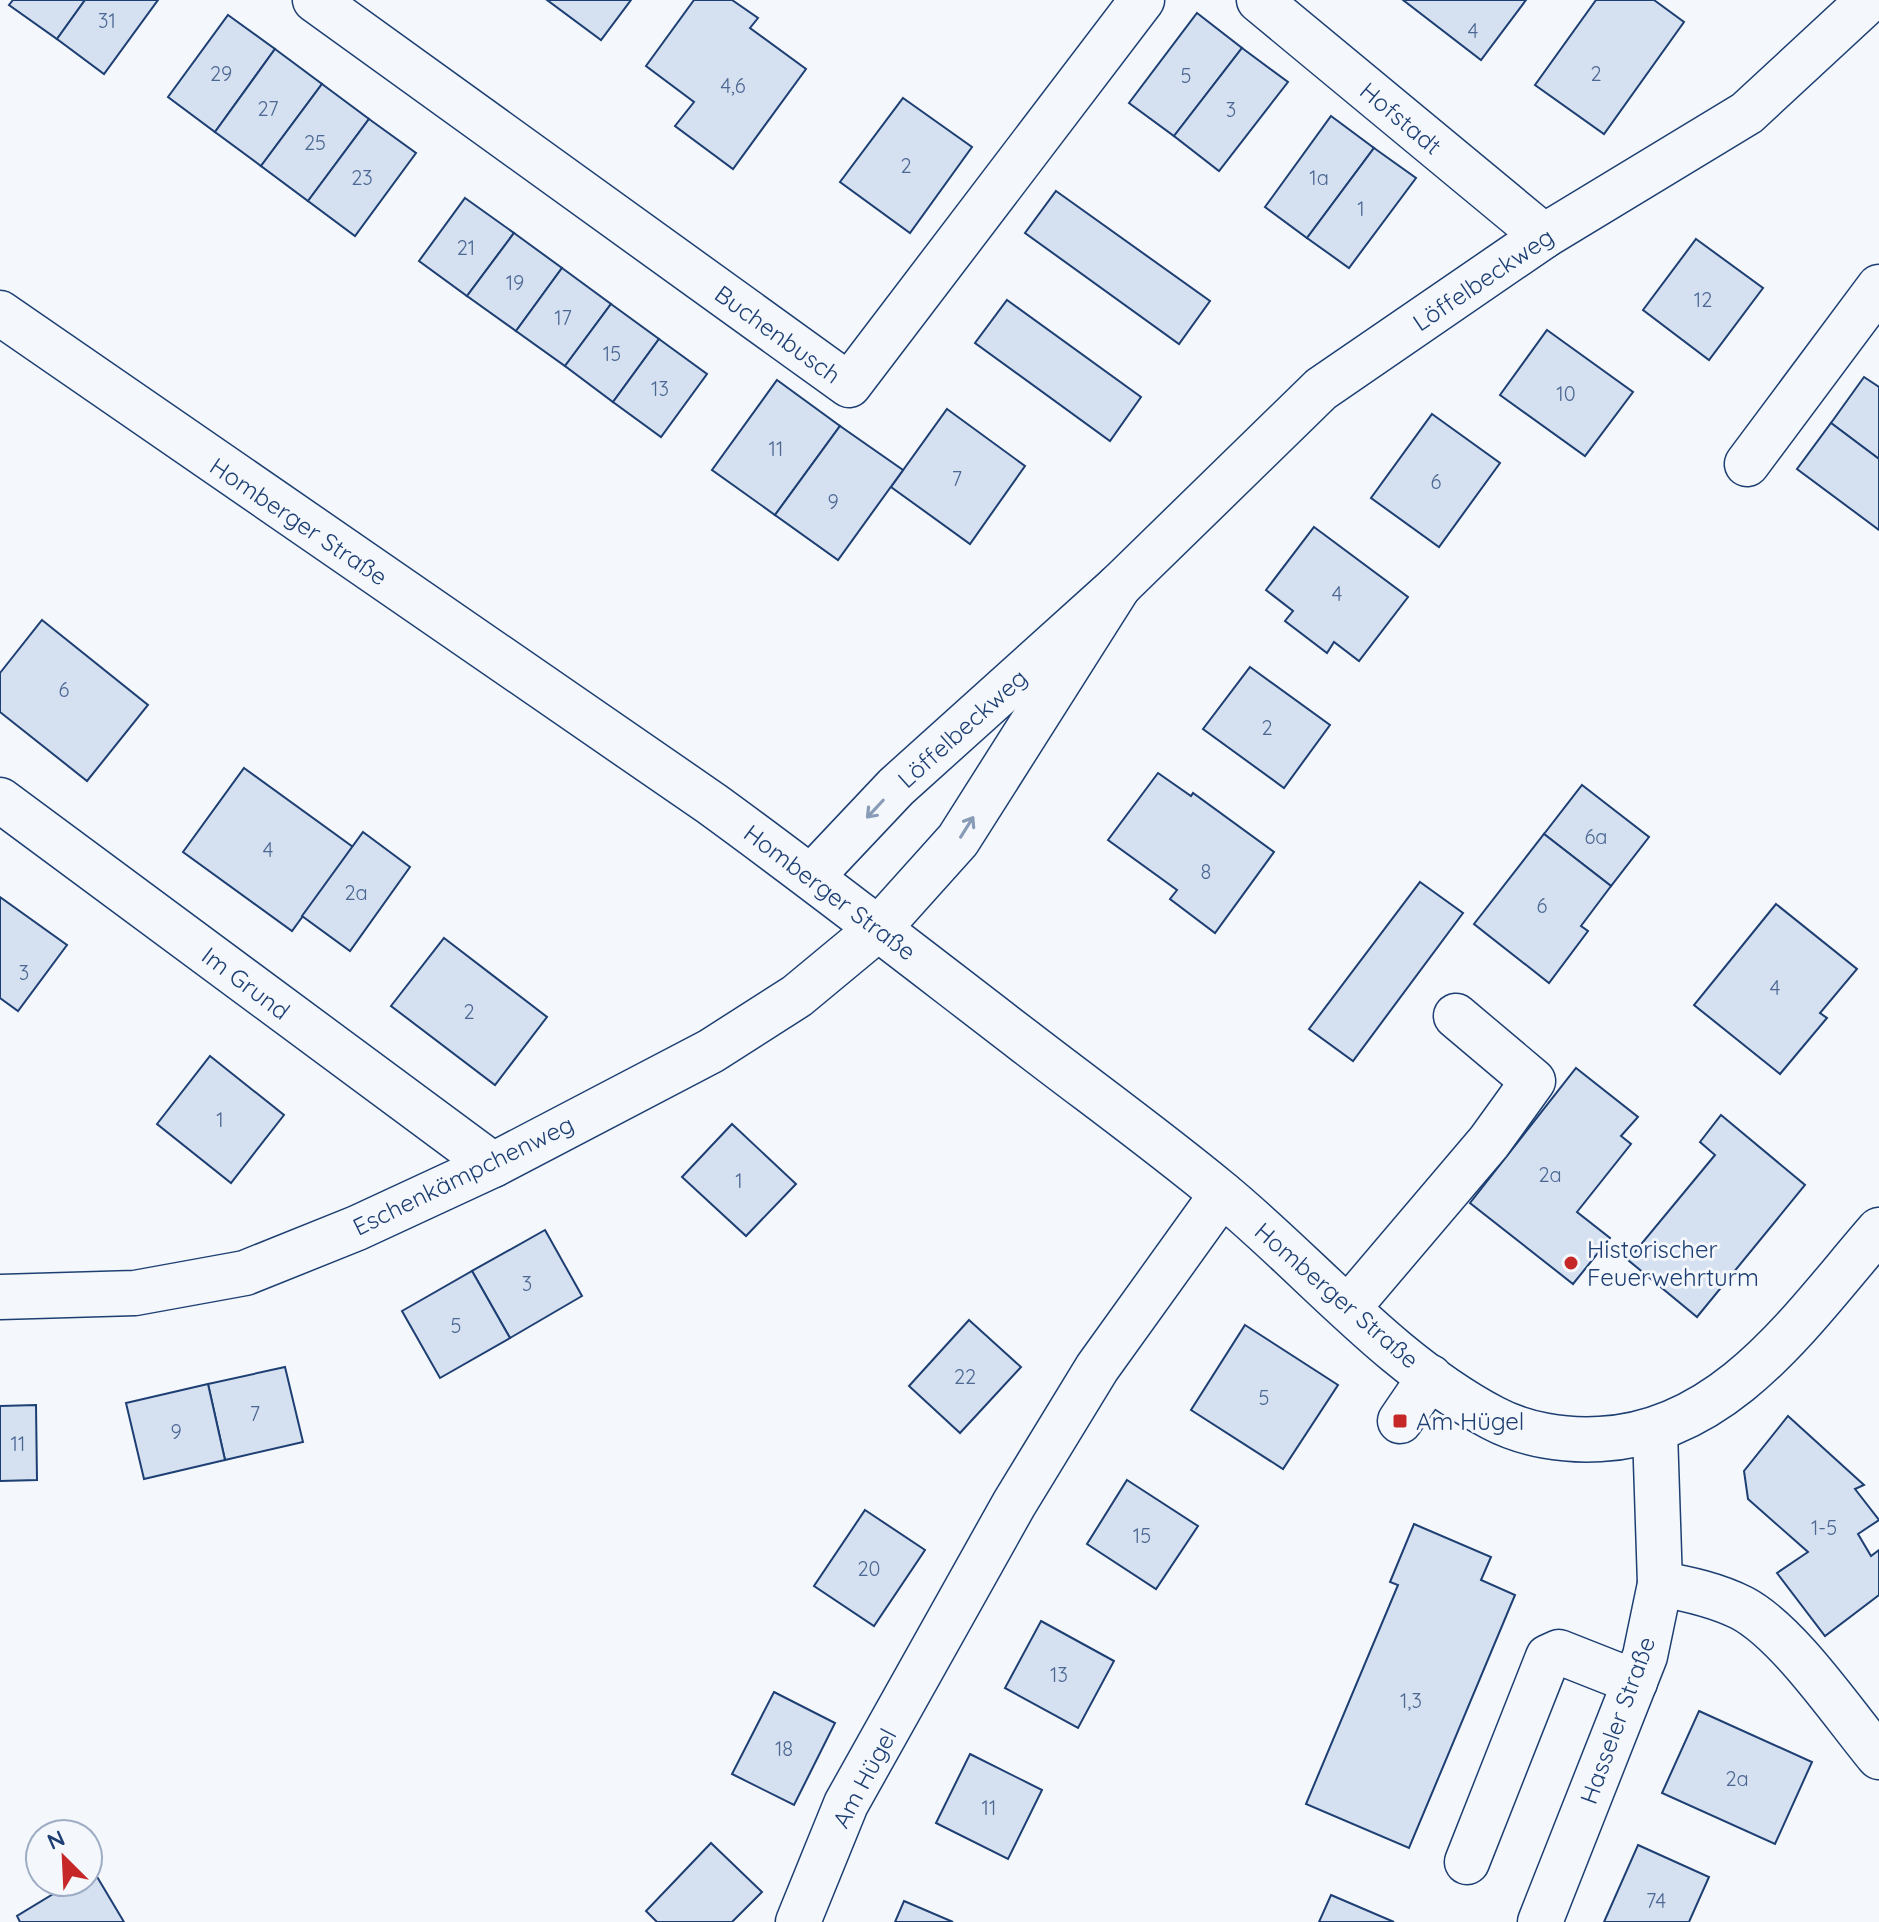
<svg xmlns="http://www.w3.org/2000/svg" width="1879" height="1922" viewBox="0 0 1879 1922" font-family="Quicksand,sans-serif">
	<rect width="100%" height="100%" fill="#f4f7fb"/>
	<g fill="#d5e0f0" stroke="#1d3f73" stroke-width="2">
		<polygon points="13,0 85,0 57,39 9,5"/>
		<polygon points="85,0 158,0 104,74 57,39"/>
		<polygon points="547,0 631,0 601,40"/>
		<polygon points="694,0 732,0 758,18 750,28 806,69 733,169 675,126 694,102 646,66"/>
		<polygon points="1403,0 1526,0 1481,60"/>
		<polygon points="1596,0 1654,0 1684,22 1604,134 1535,85"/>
		<polygon points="1197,13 1242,48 1174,136 1129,103"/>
		<polygon points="228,15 275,49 215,132 168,97"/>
		<polygon points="1242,48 1288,82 1219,171 1174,136"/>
		<polygon points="275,49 322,84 261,166 215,132"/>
		<polygon points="322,84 369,119 308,201 261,166"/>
		<polygon points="903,98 972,147 910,233 840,182"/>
		<polygon points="1331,116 1374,148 1307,238 1265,207"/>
		<polygon points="369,119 416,153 355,236 308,201"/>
		<polygon points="1374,148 1416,178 1349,268 1307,238"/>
		<polygon points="1056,191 1210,301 1179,344 1025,233"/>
		<polygon points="465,198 514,233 467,296 419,261"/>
		<polygon points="514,233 562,268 516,331 467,296"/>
		<polygon points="1696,239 1763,288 1709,360 1643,310"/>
		<polygon points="562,268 611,304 565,366 516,331"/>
		<polygon points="1007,300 1141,397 1110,441 975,343"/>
		<polygon points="611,304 659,339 613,402 565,366"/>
		<polygon points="1547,330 1633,392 1585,456 1500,395"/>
		<polygon points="659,339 707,374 661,437 613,402"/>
		<polygon points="1864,377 1879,387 1879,459 1831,423"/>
		<polygon points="777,380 840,426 775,515 712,470"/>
		<polygon points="947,409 1025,466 970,544 891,487"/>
		<polygon points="1432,414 1500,463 1439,547 1371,498"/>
		<polygon points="1831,423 1879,459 1879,530 1797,469"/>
		<polygon points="840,426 903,470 838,560 775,515"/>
		<polygon points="1314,527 1408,597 1359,661 1334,642 1327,653 1285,621 1293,611 1266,590"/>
		<polygon points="42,620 148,705 87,781 0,712 0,673"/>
		<polygon points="1250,667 1330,725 1284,788 1203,729"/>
		<polygon points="244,768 353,847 292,931 183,852"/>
		<polygon points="1158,773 1191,796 1193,793 1274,852 1215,933 1170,899 1177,890 1108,840"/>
		<polygon points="1582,785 1649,837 1611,886 1544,834"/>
		<polygon points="363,832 410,867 350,951 302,916"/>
		<polygon points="1544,834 1611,886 1581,926 1588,931 1549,983 1474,924"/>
		<polygon points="1420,882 1463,913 1353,1061 1309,1029"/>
		<polygon points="0,897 67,945 18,1011 0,998"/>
		<polygon points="1776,904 1857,969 1820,1013 1827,1018 1780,1074 1694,1005"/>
		<polygon points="444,938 547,1017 495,1085 391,1006"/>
		<polygon points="210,1056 284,1115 231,1183 157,1124"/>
		<polygon points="1576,1068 1638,1117 1621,1136 1631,1144 1577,1212 1610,1238 1573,1284 1470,1203"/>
		<polygon points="1721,1115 1805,1185 1697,1317 1628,1260 1715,1155 1700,1142"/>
		<polygon points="732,1124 796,1184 746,1236 682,1177"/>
		<polygon points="545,1230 582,1296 510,1338 472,1271"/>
		<polygon points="472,1271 510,1338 440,1378 402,1311"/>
		<polygon points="969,1320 1021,1367 960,1433 909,1386"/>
		<polygon points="1245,1325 1338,1385 1283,1469 1191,1410"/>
		<polygon points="285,1367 303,1442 225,1460 208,1384"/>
		<polygon points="208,1384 225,1460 144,1479 126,1403"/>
		<polygon points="36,1405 37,1480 0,1481 0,1406"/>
		<polygon points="1788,1416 1864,1485 1855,1489 1879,1520 1858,1534 1871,1556 1879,1550 1879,1595 1825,1636 1777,1573 1808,1552 1748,1499 1744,1471"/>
		<polygon points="1127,1480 1198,1526 1156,1589 1087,1544"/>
		<polygon points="865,1510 925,1550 874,1626 814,1586"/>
		<polygon points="1414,1524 1491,1557 1481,1580 1515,1595 1409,1848 1306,1804 1398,1585 1390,1582"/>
		<polygon points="1041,1621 1114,1661 1078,1728 1005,1688"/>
		<polygon points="774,1692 835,1723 794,1805 732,1774"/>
		<polygon points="1699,1711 1812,1762 1775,1844 1662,1793"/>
		<polygon points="970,1754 1042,1790 1008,1859 936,1823"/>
		<polygon points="711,1843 762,1892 732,1922 657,1922 646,1911"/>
		<polygon points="1638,1845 1709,1877 1689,1922 1604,1922"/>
		<polygon points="93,1870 124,1922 20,1922 17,1916 73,1882 88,1882 88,1873"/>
		<polygon points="1331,1895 1394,1922 1319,1922"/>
		<polygon points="904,1901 953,1922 895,1922"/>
	</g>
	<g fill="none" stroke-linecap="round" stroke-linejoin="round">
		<g stroke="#1d3f73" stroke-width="47">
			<g id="minor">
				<polyline points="315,0 849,385 1142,0"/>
				<polyline points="1259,0 1544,236"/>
				<polyline points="1747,464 1879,287"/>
				<polyline points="0,800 493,1165"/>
				<polyline points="812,876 896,787 1119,586 1321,389 1544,236 1747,113 1869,0"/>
				<polyline points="0,1297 135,1293 245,1273 357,1228 493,1165 711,1051 797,996 879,928 958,840 1119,586"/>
				<polyline points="1348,1308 1489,1142 1533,1081 1456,1016"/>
				<polyline points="1400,1421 1430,1377"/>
				<path d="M1660,1584C1689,1589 1716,1595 1742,1608C1789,1633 1844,1715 1879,1757"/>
				<polyline points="1467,1862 1548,1657 1559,1652 1635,1682"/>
				<polyline points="798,1922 846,1804 1014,1504 1097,1368 1222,1194"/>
				<polyline points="1540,1922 1645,1656 1660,1584 1655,1432"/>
			</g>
		</g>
		<g stroke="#1d3f73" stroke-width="47">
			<path id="major" d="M0,313L712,804C818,881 920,961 1023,1040C1089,1091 1157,1140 1221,1193C1311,1267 1389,1363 1493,1418C1525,1435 1564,1441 1600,1439C1727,1433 1803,1317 1879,1230"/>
		</g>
		<use href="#minor" stroke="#f4f7fb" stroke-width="44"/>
		<use href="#major" stroke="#f4f7fb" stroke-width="44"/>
	</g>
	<defs><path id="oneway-shaft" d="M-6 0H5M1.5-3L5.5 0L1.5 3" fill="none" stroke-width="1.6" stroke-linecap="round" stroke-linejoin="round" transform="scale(2)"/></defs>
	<g stroke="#889bb7">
		<use href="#oneway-shaft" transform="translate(875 809) rotate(133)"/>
		<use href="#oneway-shaft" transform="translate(967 827) rotate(-58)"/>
	</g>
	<g fill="#c62828" stroke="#f4f7fb" stroke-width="3">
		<circle cx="1571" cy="1263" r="8"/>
		<rect x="1392" y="1413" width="16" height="16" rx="4"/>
	</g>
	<g text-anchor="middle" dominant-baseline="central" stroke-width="6" stroke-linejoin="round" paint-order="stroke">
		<g font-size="20" fill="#4b6792">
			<text x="107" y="20">31</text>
			<text x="1473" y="30">4</text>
			<text x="221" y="73">29</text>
			<text x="1596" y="73">2</text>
			<text x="1186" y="75">5</text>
			<text x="733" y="85">4,6</text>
			<text x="268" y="108">27</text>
			<text x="1231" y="109">3</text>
			<text x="315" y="142">25</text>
			<text x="906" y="165">2</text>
			<text x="362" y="177">23</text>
			<text x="1319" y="177">1a</text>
			<text x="1361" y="208">1</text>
			<text x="466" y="247">21</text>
			<text x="515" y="282">19</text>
			<text x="1703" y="299">12</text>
			<text x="563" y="317">17</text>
			<text x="612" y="353">15</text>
			<text x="660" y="388">13</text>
			<text x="1566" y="393">10</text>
			<text x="776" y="448">11</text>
			<text x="957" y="478">7</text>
			<text x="1436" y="481">6</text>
			<text x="833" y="501">9</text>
			<text x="1337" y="593">4</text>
			<text x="64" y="689">6</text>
			<text x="1267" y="727">2</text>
			<text x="1596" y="836">6a</text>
			<text x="268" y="849">4</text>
			<text x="1206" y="871">8</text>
			<text x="356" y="892">2a</text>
			<text x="1542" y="905">6</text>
			<text x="24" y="972">3</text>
			<text x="1775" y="987">4</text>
			<text x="469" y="1011">2</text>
			<text x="220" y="1119">1</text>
			<text x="1550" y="1174">2a</text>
			<text x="739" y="1180">1</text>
			<text x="527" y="1283">3</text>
			<text x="456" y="1325">5</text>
			<text x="965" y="1376">22</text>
			<text x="1264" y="1397">5</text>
			<text x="255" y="1413">7</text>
			<text x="176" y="1431">9</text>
			<text x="18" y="1443">11</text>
			<text x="1824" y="1527">1-5</text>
			<text x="1142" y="1535">15</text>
			<text x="869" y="1568">20</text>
			<text x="1059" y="1674">13</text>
			<text x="1411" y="1700">1,3</text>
			<text x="784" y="1748">18</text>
			<text x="1737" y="1778">2a</text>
			<text x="989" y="1807">11</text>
			<text x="1656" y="1900">74</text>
		</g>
		<g font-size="24" fill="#1d3f73" stroke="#f4f7fb">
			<text transform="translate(1401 118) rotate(40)">Hofstadt</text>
			<text transform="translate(1483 279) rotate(-34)">Löffelbeckweg</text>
			<text transform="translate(778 334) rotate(36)">Buchenbusch</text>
			<text transform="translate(299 521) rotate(34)">Homberger Straße</text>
			<text transform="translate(962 728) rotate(-42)">Löffelbeckweg</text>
			<text transform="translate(830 892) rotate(37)">Homberger Straße</text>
			<text transform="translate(246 983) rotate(37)">Im Grund</text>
			<text transform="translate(463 1175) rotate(-26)">Eschenkämpchenweg</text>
			<text transform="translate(1337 1295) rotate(41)">Homberger Straße</text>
			<text transform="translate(1617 1720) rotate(-70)">Hasseler Straße</text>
			<text transform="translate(864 1778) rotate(-62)">Am Hügel</text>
		</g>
		<g font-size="24" fill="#1d3f73" stroke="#f4f7fb" text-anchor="start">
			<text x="1587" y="1249">Historischer<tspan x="1587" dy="28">Feuerwehrturm</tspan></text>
			<text x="1416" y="1421">Am Hügel</text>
		</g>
	</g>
	<g transform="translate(64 1858) rotate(336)"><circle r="38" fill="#f4f7fb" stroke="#9eadc5" stroke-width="2"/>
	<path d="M0-6L14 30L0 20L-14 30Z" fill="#c62828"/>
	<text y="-12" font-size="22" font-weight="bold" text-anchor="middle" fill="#1d3f73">N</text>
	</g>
</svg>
